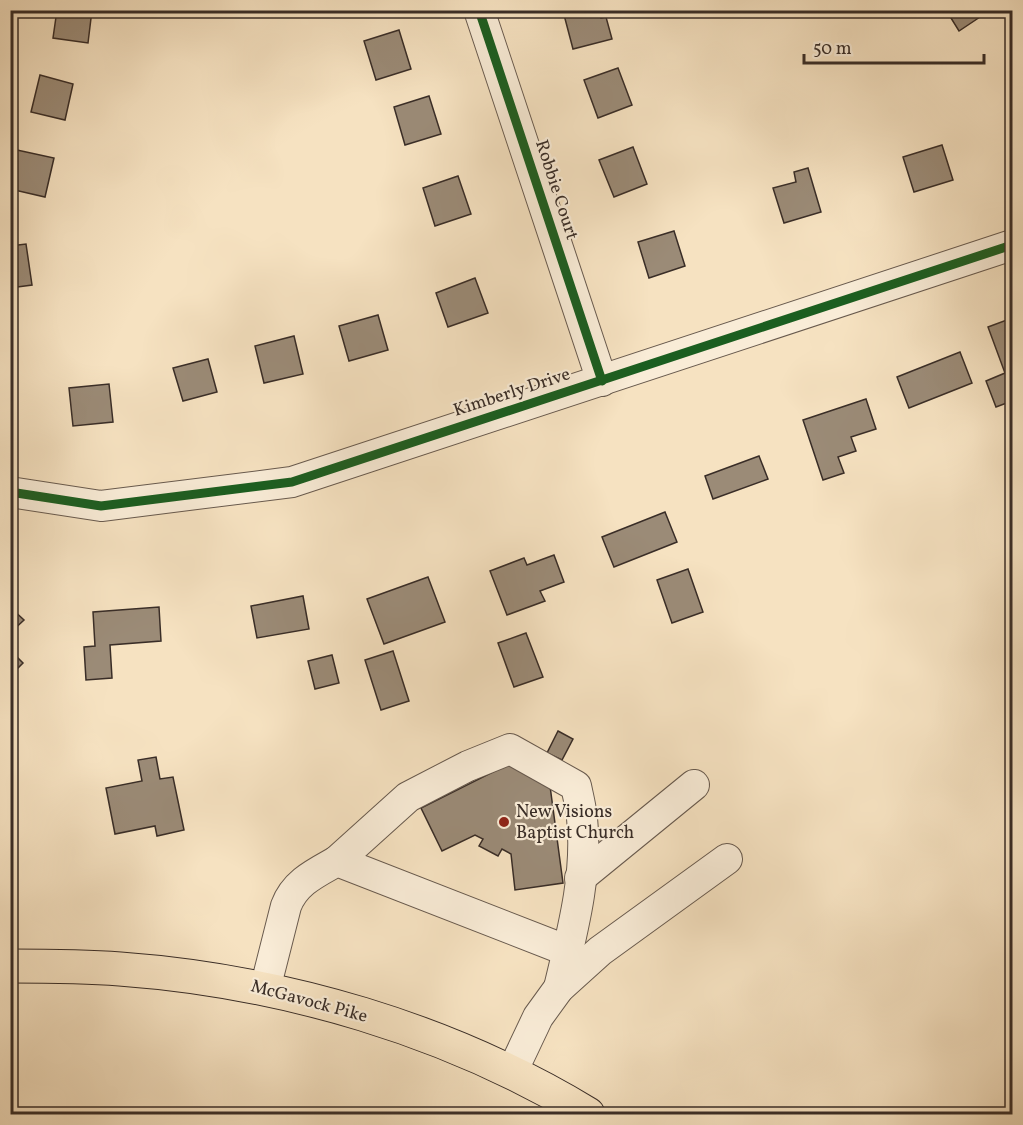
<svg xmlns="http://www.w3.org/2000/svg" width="1023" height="1125" viewBox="0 0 1023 1125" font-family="Vollkorn,serif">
	<rect width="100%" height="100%" fill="#f6e2c1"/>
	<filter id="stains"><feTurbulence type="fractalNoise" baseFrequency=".00333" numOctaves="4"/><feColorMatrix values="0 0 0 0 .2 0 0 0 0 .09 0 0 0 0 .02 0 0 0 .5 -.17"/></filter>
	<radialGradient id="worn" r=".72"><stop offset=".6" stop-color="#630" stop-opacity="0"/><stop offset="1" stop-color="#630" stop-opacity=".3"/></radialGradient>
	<g fill="#9b8b77" stroke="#392d27" stroke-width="1.5">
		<polygon points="57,10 92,10 88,43 53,38"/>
		<polygon points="567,10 599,10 601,18 606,17 612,39 573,49 563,11"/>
		<polygon points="946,10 988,10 989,11 959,31"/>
		<polygon points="399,30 411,69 376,80 364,41"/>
		<polygon points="618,68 632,105 598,118 584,80"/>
		<polygon points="40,75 73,84 65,120 31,112"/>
		<polygon points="429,96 441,134 405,145 394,107"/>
		<polygon points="942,145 953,180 914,192 903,157"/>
		<polygon points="633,147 647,184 614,197 599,160"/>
		<polygon points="17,150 54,158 45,197 10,189"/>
		<polygon points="808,168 821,212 784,223 773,188 796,182 794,172"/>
		<polygon points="458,176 471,214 435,226 423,188"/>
		<polygon points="674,231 685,266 649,278 638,242"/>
		<polygon points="26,244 32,285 10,288 10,246"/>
		<polygon points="475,278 488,313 448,327 436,293"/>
		<polygon points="378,315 388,350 349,361 339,326"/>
		<polygon points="1012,318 1012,401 996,407 986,381 1005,373 988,327"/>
		<polygon points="294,336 303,374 264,383 255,346"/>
		<polygon points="960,352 972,383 909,408 897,377"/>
		<polygon points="208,359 217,392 183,401 173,368"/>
		<polygon points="109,384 113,422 73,426 69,388"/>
		<polygon points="866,399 876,429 851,437 856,451 838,457 844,473 823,480 803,420"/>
		<polygon points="759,456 768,479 713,499 705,476"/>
		<polygon points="665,512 677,542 614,567 602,537"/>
		<polygon points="554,555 564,582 540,591 545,601 507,615 490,571 524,558 527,565"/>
		<polygon points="688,569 703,612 672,623 657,580"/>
		<polygon points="428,577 445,622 384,644 367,599"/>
		<polygon points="303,596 309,629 257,638 251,606"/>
		<polygon points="10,607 24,620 10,633"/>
		<polygon points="159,607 161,641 110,645 112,678 86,680 84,647 95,646 93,612"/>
		<polygon points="526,633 543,677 514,687 498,643"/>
		<polygon points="10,650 23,663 10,676"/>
		<polygon points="393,651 409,701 381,710 365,660"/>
		<polygon points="332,655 339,683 315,689 308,661"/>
		<polygon points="558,731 573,739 562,760 547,753"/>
		<polygon points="156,757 160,779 173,777 184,830 157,836 155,826 115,834 106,788 142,781 138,760"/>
		<polygon points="511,763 550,786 563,883 515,890 511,854 502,849 498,856 479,846 483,839 475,835 442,851 421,808"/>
		<polygon points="10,795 17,837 10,838"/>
	</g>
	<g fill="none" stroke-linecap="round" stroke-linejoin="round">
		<g stroke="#685a4e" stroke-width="32">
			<g id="minor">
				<polyline points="479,10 602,381"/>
				<polyline points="10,492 101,506 292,482 1012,245"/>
				<path d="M337,861L408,797L468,766L510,749L576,786C578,796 581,807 582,818C588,875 572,933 559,988"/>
				<polyline points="580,878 694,785"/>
				<path d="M265,989L286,906C295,882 316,873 337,861L568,951"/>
				<polyline points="512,1072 538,1017 559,988 600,951 727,859"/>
			</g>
		</g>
		<g stroke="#392d27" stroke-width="35">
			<path id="major" d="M10,966C47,966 83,966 120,969C283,981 448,1029 588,1114"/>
		</g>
		<use href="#minor" stroke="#f9ecd7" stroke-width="30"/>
		<use href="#major" stroke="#f6e2c1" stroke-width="33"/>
		<g stroke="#f9ecd7" stroke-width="13">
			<g id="cycleway">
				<polyline points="479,10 602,381"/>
				<polyline points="10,492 101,506 292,482 1012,245"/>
			</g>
		</g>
		<use href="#cycleway" stroke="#1b5e20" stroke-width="9"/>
	</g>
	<circle fill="#8f2418" stroke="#f9ecd7" stroke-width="2" cx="504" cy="822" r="6"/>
	<g text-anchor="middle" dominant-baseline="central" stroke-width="4.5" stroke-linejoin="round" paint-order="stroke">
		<g font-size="18" fill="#392d27" stroke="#f9ecd7">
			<text transform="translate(556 190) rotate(72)">Robbie Court</text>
			<text transform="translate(512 393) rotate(-18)">Kimberly Drive</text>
			<text transform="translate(309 1002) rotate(15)">McGavock Pike</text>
		</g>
		<g font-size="18" fill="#392d27" stroke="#f9ecd7" text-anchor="start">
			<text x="516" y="812">New Visions<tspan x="516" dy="21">Baptist Church</tspan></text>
		</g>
	</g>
	<rect width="1023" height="1125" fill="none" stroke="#f6e2c1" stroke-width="36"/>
	<rect x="12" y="12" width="999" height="1101" fill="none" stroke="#392d27" stroke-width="3"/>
	<rect x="18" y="18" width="987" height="1089" fill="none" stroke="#392d27" stroke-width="1.5"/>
	<path d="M804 54v9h180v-9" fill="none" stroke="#392d27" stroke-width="3"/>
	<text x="813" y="54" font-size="18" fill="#392d27" stroke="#f9ecd7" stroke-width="4.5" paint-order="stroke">50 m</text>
	<rect width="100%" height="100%" filter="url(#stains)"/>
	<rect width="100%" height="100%" fill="url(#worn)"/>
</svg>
